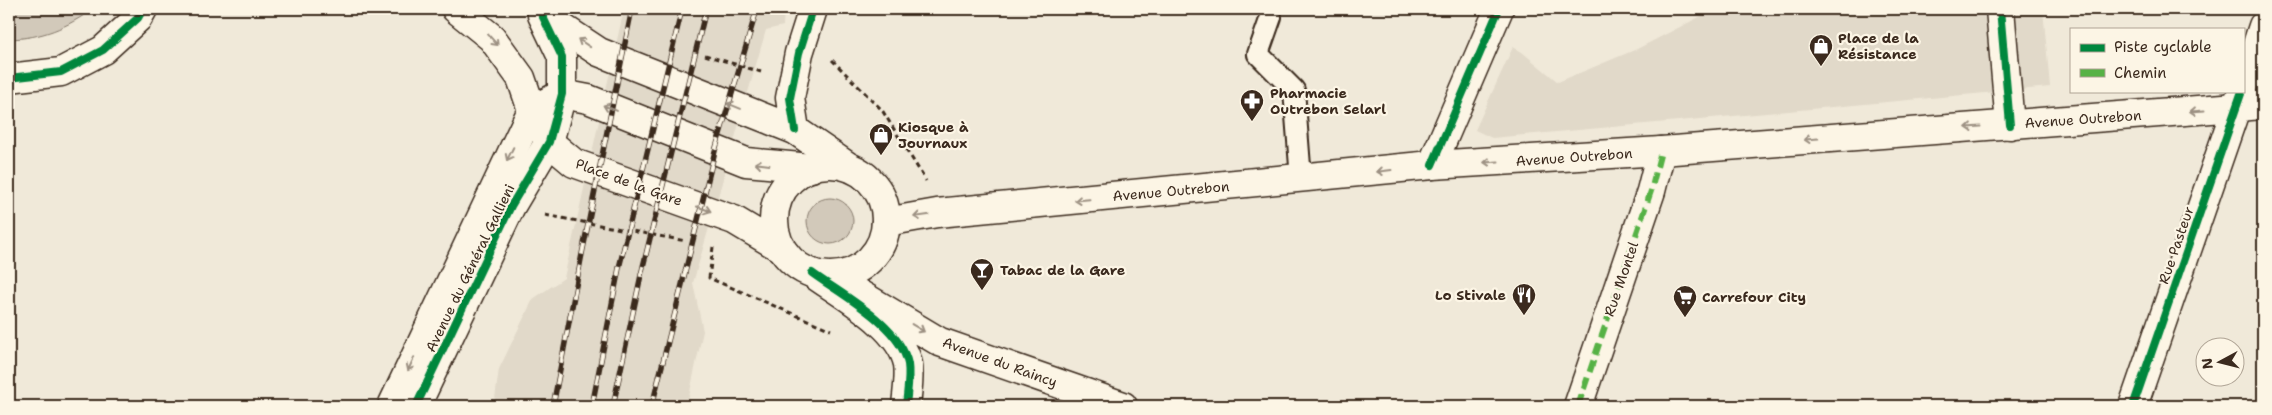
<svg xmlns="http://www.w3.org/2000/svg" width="2272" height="415" viewBox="0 0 2272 415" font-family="'Shantell Sans',sans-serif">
	<rect width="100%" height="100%" fill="#f0e9d9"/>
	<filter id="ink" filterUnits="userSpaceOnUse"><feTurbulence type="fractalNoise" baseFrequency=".02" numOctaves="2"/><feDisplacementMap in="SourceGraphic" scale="10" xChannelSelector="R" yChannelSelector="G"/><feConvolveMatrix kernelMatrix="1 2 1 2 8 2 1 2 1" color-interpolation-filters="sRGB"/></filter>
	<g filter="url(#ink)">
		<g fill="#e1d9c9">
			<polygon points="624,9 784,9 783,26 766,30 693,283 703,331 687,406 494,406 499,369 533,299 564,278"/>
			<polygon points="1715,9 2043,9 2050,87 1492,138 1475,130 1513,47 1522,52 1558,82 1637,49"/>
		</g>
		<g fill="#d2c9ba" stroke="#867a6c">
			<path d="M9,9H93C66,28 42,38 9,39Z"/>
			<circle cx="830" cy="221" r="23"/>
		</g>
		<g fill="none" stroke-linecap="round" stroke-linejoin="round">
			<g stroke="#3b2a1e" stroke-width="24">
				<polyline id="lane" points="1271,17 1258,54 1294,90 1301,179"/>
			</g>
			<g stroke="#3b2a1e" stroke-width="31">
				<g id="street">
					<polyline points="2000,9 2010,125"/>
					<polyline points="2243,87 2263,26"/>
					<polyline points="795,130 790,98 799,53 813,9"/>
					<polyline points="1432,165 1499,9"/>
					<path d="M812,273C842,295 900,325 908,364C910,377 907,393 906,406"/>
					<polyline points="1578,406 1651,191 1661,151"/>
					<polyline points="2133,406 2242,91"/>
				</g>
			</g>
			<g stroke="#3b2a1e" stroke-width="31">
				<g id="secondary">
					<polyline points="456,9 492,38 521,78 532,110 549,142 574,163 734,220 781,248"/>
					<polyline points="543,15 599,52 795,130 849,167"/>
					<polyline points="9,78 61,72 103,50 138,18 143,9"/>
					<circle cx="830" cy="220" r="56"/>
					<polyline points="886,222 937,213 1432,165 1661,151 2263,105"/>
					<polyline points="831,277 940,342 1123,406"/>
					<polyline points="392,406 532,110 562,94 588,99 746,162 811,168"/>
					<polyline points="416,406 511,206 549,142 562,94 562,57 542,15"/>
				</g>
			</g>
			<g stroke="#3b2a1e" stroke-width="3" stroke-dasharray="5 4" stroke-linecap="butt">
				<polyline points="705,55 761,72"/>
				<polyline points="832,60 882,110 926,181"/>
				<polyline points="545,215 686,241"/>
				<polyline points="713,247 709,278 831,330"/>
			</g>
			<use href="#lane" stroke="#fcf5e5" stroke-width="20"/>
			<use href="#street" stroke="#fcf5e5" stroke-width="28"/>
			<use href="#secondary" stroke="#fcf5e5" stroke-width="28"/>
			<g stroke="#3b2a1e" stroke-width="5.5">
				<g id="rail">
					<polyline points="553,406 582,254 632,9"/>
					<polyline points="592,406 619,268 682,9"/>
					<polyline points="613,406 641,275 706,9"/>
					<polyline points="652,406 715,151 757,9"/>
				</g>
			</g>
			<use href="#rail" stroke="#fcf5e5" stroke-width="4" stroke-dasharray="11" stroke-linecap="butt"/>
			<polyline stroke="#57b245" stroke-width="6" stroke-dasharray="12 6" stroke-linecap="butt" points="1578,406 1651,191 1661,151"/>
			<g stroke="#fcf5e5" stroke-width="11">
				<g id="cycleway">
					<polyline points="2000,9 2010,125"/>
					<polyline points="9,78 61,72 103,50 138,18 143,9"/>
					<polyline points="795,130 790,98 799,53 813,9"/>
					<polyline points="1432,165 1499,9"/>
					<path d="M812,273C842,295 900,325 908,364C910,377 907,393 906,406"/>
					<polyline points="416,406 511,206 549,142 562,94 562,57 542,15"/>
					<polyline points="2133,406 2242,91"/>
				</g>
			</g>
			<use href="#cycleway" stroke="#00873e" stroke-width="8"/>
		</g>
		<defs><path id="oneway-shaft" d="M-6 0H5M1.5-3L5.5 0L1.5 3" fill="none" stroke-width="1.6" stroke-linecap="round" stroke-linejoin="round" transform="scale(1.25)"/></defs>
		<g stroke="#9c9082">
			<use href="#oneway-shaft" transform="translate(493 40) rotate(48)"/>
			<use href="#oneway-shaft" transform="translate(584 43) rotate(-146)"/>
			<use href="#oneway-shaft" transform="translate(734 106) rotate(-158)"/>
			<use href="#oneway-shaft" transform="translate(610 108) rotate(-158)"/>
			<use href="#oneway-shaft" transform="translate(2197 111) rotate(176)"/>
			<use href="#oneway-shaft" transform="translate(1973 127) rotate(176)"/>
			<use href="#oneway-shaft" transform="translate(1811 139) rotate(176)"/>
			<use href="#oneway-shaft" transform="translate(510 154) rotate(116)"/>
			<use href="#oneway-shaft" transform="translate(1491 162) rotate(176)"/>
			<use href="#oneway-shaft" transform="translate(762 164) rotate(-173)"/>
			<use href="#oneway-shaft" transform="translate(1384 171) rotate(173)"/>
			<use href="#oneway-shaft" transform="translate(1082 200) rotate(175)"/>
			<use href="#oneway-shaft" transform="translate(704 209) rotate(19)"/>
			<use href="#oneway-shaft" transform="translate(921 216) rotate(172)"/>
			<use href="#oneway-shaft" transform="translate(918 328) rotate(31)"/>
			<use href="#oneway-shaft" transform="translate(411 364) rotate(115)"/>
		</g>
	</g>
	<defs>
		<g id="shop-pin" transform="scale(1.25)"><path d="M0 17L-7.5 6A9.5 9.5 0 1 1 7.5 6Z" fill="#3b2a1e" stroke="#fcf5e5"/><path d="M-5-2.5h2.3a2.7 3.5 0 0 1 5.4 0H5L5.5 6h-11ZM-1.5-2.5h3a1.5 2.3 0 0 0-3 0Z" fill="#fff"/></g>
		<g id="pharmacy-pin" transform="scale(1.25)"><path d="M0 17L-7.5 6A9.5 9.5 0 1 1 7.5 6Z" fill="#3b2a1e" stroke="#fcf5e5"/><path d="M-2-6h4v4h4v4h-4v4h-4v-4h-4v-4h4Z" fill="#fff"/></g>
		<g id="bar-pin" transform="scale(1.25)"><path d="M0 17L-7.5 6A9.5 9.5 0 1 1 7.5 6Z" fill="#3b2a1e" stroke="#fcf5e5"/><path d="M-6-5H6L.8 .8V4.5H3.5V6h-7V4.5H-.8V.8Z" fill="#fff"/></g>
		<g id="restaurant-pin" transform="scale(1.25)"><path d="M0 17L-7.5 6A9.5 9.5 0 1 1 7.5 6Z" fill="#3b2a1e" stroke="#fcf5e5"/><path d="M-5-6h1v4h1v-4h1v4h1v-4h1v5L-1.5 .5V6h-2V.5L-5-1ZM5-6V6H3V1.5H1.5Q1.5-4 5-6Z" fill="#fff"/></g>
		<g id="supermarket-pin" transform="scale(1.25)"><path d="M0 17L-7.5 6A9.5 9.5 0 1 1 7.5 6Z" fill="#3b2a1e" stroke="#fcf5e5"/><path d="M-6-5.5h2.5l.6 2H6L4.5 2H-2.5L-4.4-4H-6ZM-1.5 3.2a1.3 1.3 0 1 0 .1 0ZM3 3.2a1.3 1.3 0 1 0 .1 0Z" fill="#fff"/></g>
	</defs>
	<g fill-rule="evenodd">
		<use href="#shop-pin" x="1821" y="46"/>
		<use href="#pharmacy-pin" x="1252" y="101"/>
		<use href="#shop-pin" x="881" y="135"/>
		<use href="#bar-pin" x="982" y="270"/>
		<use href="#restaurant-pin" x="1524" y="295"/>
		<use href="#supermarket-pin" x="1685" y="297"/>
	</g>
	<g text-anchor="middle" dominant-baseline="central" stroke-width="4.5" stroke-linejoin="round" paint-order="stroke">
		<g font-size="14" font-weight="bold" fill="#3b2a1e" stroke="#fcf5e5" text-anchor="start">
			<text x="1838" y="38">Place de la<tspan x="1838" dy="16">Résistance</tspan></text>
			<text x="1270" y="93">Pharmacie<tspan x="1270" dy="16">Outrebon Selarl</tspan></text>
			<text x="898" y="127">Kiosque à<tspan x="898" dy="16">Journaux</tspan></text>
			<text x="1000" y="270">Tabac de la Gare</text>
			<text x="1506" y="295" text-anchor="end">Lo Stivale</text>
			<text x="1702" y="297">Carrefour City</text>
		</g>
		<g font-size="14" fill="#3b2a1e" stroke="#fcf5e5">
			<text transform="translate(2083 119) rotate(-4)">Avenue Outrebon</text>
			<text transform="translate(1574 157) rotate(-4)">Avenue Outrebon</text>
			<text transform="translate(629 182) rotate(20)">Place de la Gare</text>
			<text transform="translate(1171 191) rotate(-5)">Avenue Outrebon</text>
			<text transform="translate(2176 245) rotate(-71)">Rue Pasteur</text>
			<text transform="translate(470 268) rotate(-64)">Avenue du Général Gallieni</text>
			<text transform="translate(1621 279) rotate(-71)">Rue Montel</text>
			<text transform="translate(1000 362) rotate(20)">Avenue du Raincy</text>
		</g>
	</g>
	<rect width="2272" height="415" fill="none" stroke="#fcf5e5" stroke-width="30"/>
	<rect x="15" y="15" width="2242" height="385" fill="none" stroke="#3b2a1e" stroke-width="2" filter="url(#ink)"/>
	<rect x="2070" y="28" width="175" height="65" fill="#fcf5e5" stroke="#afa495"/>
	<rect x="2080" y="44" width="25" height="8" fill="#00873e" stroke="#afa495"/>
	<text x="2114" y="52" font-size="15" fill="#3b2a1e">Piste cyclable</text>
	<rect x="2080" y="69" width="25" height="8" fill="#57b245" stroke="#afa495"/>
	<text x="2114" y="78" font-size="15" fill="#3b2a1e">Chemin</text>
	<g transform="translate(2220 362) rotate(263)"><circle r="24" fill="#fcf5e5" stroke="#afa495"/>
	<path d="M0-4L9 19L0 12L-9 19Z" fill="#3b2a1e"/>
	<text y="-8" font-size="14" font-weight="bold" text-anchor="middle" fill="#3b2a1e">N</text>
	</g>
</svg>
